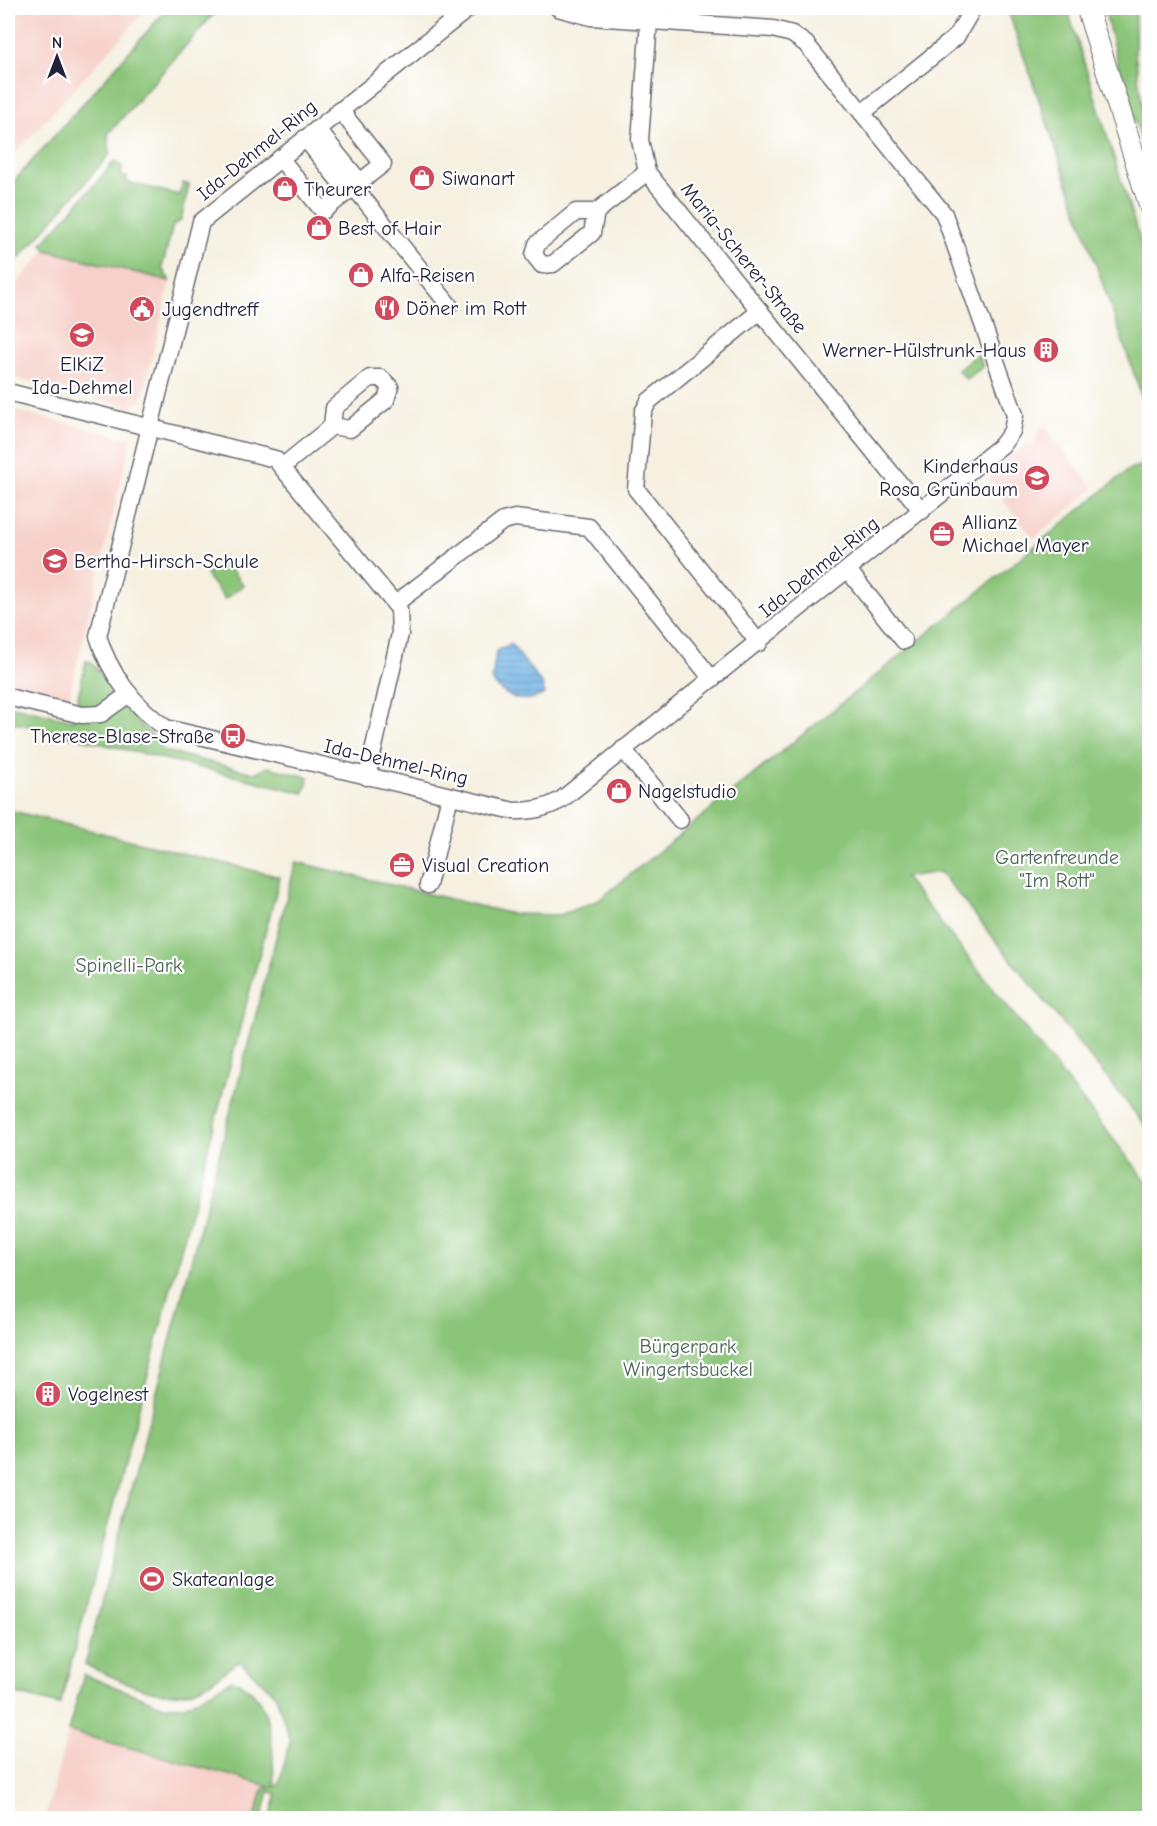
<svg xmlns="http://www.w3.org/2000/svg" width="1157" height="1826" viewBox="0 0 1157 1826" font-family="'Comic Neue',sans-serif">
	<defs>
		<pattern id="water-rules" width="6" height="5" patternUnits="userSpaceOnUse" patternTransform="scale(1.5)"><rect width="6" height="5" fill="#72b4e7"/><path d="M0 2.5h6" fill="none" stroke="#5d92bc"/></pattern>
	</defs>
	<rect width="100%" height="100%" fill="#fff"/>
	<filter id="ink" filterUnits="userSpaceOnUse"><feTurbulence type="fractalNoise" baseFrequency=".0167" numOctaves="2"/><feDisplacementMap in="SourceGraphic" scale="12" xChannelSelector="R" yChannelSelector="G"/><feConvolveMatrix kernelMatrix="1 2 1 2 8 2 1 2 1" color-interpolation-filters="sRGB"/></filter>
	<filter id="wash" filterUnits="userSpaceOnUse"><feTurbulence type="fractalNoise" baseFrequency=".008" numOctaves="4" result="noise"/><feDisplacementMap in="SourceGraphic" scale="24" xChannelSelector="R" yChannelSelector="G"/><feGaussianBlur stdDeviation="1.35" result="paint"/><feColorMatrix in="noise" values="0 0 0 0 0 0 0 0 0 0 0 0 0 0 0 0 0 1.4 0 .05"/><feComposite in="paint" operator="in"/></filter>
	<g filter="url(#wash)">
		<rect width="100%" height="100%" fill="#f5f0e0"/>
		<g fill="#f7d0c9">
			<polygon points="8,8 148,8 8,161"/>
			<polygon points="46,250 170,281 142,400 129,407 8,376 8,293"/>
			<polygon points="8,409 131,439 69,697 8,682"/>
			<polygon points="1040,427 1046,428 1094,489 1034,538 989,483 990,473 1026,444 1035,446"/>
			<polygon points="68,1732 264,1786 255,1818 45,1818"/>
		</g>
		<g fill="#8bc579" stroke="#56745a" stroke-width="1.5">
			<polygon points="168,8 219,8 108,134 110,154 8,271 8,188"/>
			<polygon points="1007,8 1067,8 1149,269 1149,417"/>
			<polygon points="1104,8 1135,8 1135,53 1144,119 1149,125 1149,166 1120,72"/>
			<polygon points="115,161 122,167 121,176 127,177 126,182 179,195 183,183 189,185 181,220 173,225 162,268 170,281 46,250 42,244"/>
			<polygon points="978,354 983,367 966,379 958,370"/>
			<path d="M1149,463V1130L940,872L904,877L1149,1184V1818H270L277,1794L269,1791L262,1818H255L263,1789L272,1787L68,1731L84,1675L164,1706H185L232,1680C274,1693 273,1749 274,1787L279,1784L290,1742L276,1695L239,1661C228,1668 217,1679 205,1685C162,1707 125,1681 85,1665L296,862L512,914L560,915L599,900L1130,469Z"/>
			<polygon points="224,561 243,585 225,599 206,575"/>
			<polygon points="86,661 91,662 141,726 155,737 164,751 254,773 268,767 309,777 304,793 8,721 8,705 73,720"/>
			<polygon points="8,810 280,877 60,1705 8,1692"/>
		</g>
		<path fill="url(#water-rules)" stroke="#4a6b91" stroke-width="1.5" d="M511,644L542,684L544,694C523,705 506,698 492,681L496,651Z"/>
	</g>
	<g filter="url(#ink)">
		<g fill="none" stroke-linecap="round" stroke-linejoin="round">
			<g stroke="#6c6a75" stroke-width="19">
				<g id="minor">
					<path d="M469,8L201,222L98,636C109,673 134,706 166,728L514,811C532,811 545,809 561,800L1002,445L1012,431L1015,415L944,214L806,44L792,34L773,29L591,17L558,8"/>
					<polyline points="650,8 640,140 647,172 922,511"/>
					<polyline points="862,113 956,37 973,8"/>
					<polyline points="317,129 360,182"/>
					<polyline points="305,138 348,192"/>
					<polyline points="280,158 323,211 383,164 340,110"/>
					<polyline points="354,187 449,305"/>
					<polyline points="596,212 576,212 537,244 534,255 542,265 553,264 592,233 596,212 647,172"/>
					<polyline points="8,392 275,459 399,609 400,634 367,777"/>
					<polyline points="282,467 332,426 334,408 370,378 381,378 390,387 386,400 350,429 332,426"/>
					<polyline points="848,570 904,641"/>
					<polyline points="395,604 503,521 515,518 589,527 712,679"/>
					<polyline points="759,643 636,489 643,412 649,401 760,311"/>
					<polyline points="8,697 82,715 101,714 129,694"/>
					<polyline points="623,749 680,820"/>
					<polyline points="428,885 450,796"/>
				</g>
			</g>
			<g stroke="#6c6a75" stroke-width="23">
				<polyline id="major" points="1087,8 1150,206"/>
			</g>
			<use href="#minor" stroke="#fff" stroke-width="16"/>
			<use href="#major" stroke="#fff" stroke-width="21"/>
			<polyline stroke="#22223b" stroke-width="1.5" points="1145,8 1150,51"/>
		</g>
	</g>
	<defs>
		<g id="shop-disc" transform="scale(1.35)"><circle r="9.5" fill="#d1495b" stroke="#fff"/><path d="M-5-2.5h2.3a2.7 3.5 0 0 1 5.4 0H5L5.5 6h-11ZM-1.5-2.5h3a1.5 2.3 0 0 0-3 0Z" fill="#fff"/></g>
		<g id="restaurant-disc" transform="scale(1.35)"><circle r="9.5" fill="#d1495b" stroke="#fff"/><path d="M-5-6h1v4h1v-4h1v4h1v-4h1v5L-1.5 .5V6h-2V.5L-5-1ZM5-6V6H3V1.5H1.5Q1.5-4 5-6Z" fill="#fff"/></g>
		<g id="civic-disc" transform="scale(1.35)"><circle r="9.5" fill="#d1495b" stroke="#fff"/><path d="M-.6-6.5H3V-4.5H.6V-3L4-1V1h2V6H-6V1h2V-1L-.6-3ZM-1.2 2.5V6h2.4V2.5Z" fill="#fff"/></g>
		<g id="school-disc" transform="scale(1.35)"><circle r="9.5" fill="#d1495b" stroke="#fff"/><path d="M0-5L7-2L0 1L-7-2ZM-4 1L0 2.5L4 1V4Q0 6-4 4Z" fill="#fff"/></g>
		<g id="building-disc" transform="scale(1.35)"><circle r="9.5" fill="#d1495b" stroke="#fff"/><path d="M-4-6H4V6H1V3H-1V6H-4ZM-2.5-4.3h1.7v1.8h-1.7ZM.8-4.3h1.7v1.8H.8ZM-2.5-1h1.7V.8h-1.7ZM.8-1h1.7V.8H.8Z" fill="#fff"/></g>
		<g id="office-disc" transform="scale(1.35)"><circle r="9.5" fill="#d1495b" stroke="#fff"/><path d="M-6-3h4V-5.5h4V-3h4V5H-6ZM-1-4.5V-3h2v-1.5ZM-6 0V1H6V0Z" fill="#fff"/></g>
		<g id="bus-disc" transform="scale(1.35)"><circle r="9.5" fill="#d1495b" stroke="#fff"/><path d="M-5-6H5V4H4V6H2V4H-2V6H-4V4H-5ZM-3.5-4V0h7V-4ZM-3.5 1.2v1.5H-2V1.2ZM2 1.2v1.5H3.5V1.2Z" fill="#fff"/></g>
		<g id="stadium-disc" transform="scale(1.35)"><circle r="9.5" fill="#d1495b" stroke="#fff"/><path d="M0-5a6.5 5 0 1 0 0 10a6.5 5 0 1 0 0-10ZM-3.5-1.8h7v3.6h-7Z" fill="#fff"/></g>
	</defs>
	<g fill-rule="evenodd">
		<use href="#shop-disc" x="422" y="178"/>
		<use href="#shop-disc" x="285" y="189"/>
		<use href="#shop-disc" x="319" y="228"/>
		<use href="#shop-disc" x="361" y="275"/>
		<use href="#restaurant-disc" x="387" y="308"/>
		<use href="#civic-disc" x="142" y="309"/>
		<use href="#school-disc" x="82" y="335"/>
		<use href="#building-disc" x="1046" y="350"/>
		<use href="#school-disc" x="1037" y="478"/>
		<use href="#office-disc" x="942" y="534"/>
		<use href="#school-disc" x="55" y="561"/>
		<use href="#bus-disc" x="233" y="736"/>
		<use href="#shop-disc" x="619" y="791"/>
		<use href="#office-disc" x="402" y="865"/>
		<use href="#building-disc" x="48" y="1394"/>
		<use href="#stadium-disc" x="152" y="1579"/>
	</g>
	<g text-anchor="middle" dominant-baseline="central" stroke-width="4.5" stroke-linejoin="round" paint-order="stroke">
		<g font-size="20" fill="#22223b" stroke="#fff">
			<text transform="translate(257 150) rotate(-39)">Ida-Dehmel-Ring</text>
			<text transform="translate(744 258) rotate(51)">Maria-Scherer-Straße</text>
			<text transform="translate(819 567) rotate(-39)">Ida-Dehmel-Ring</text>
			<text transform="translate(396 762) rotate(13)">Ida-Dehmel-Ring</text>
		</g>
		<g font-size="20" fill="#22223b" stroke="#fff" text-anchor="start">
			<text x="442" y="178">Siwanart</text>
			<text x="304" y="189">Theurer</text>
			<text x="338" y="228">Best of Hair</text>
			<text x="380" y="275">Alfa-Reisen</text>
			<text x="406" y="308">Döner im Rott</text>
			<text x="162" y="309">Jugendtreff</text>
			<text x="1026" y="350" text-anchor="end">Werner-Hülstrunk-Haus</text>
			<text x="82" y="364" text-anchor="middle">ElKiZ<tspan x="82" dy="23">Ida-Dehmel</tspan></text>
			<text x="1018" y="466" text-anchor="end">Kinderhaus<tspan x="1018" dy="23">Rosa Grünbaum</tspan></text>
			<text x="962" y="522">Allianz<tspan x="962" dy="23">Michael Mayer</tspan></text>
			<text x="74" y="561">Bertha-Hirsch-Schule</text>
			<text x="214" y="736" text-anchor="end">Therese-Blase-Straße</text>
			<text x="638" y="791">Nagelstudio</text>
			<text x="422" y="865">Visual Creation</text>
			<text x="68" y="1394">Vogelnest</text>
			<text x="172" y="1579">Skateanlage</text>
		</g>
		<g font-size="20" fill="#4c6354" stroke="#fff">
			<text x="1057" y="857">Gartenfreunde<tspan x="1057" dy="23">"Im Rott"</tspan></text>
			<text x="129" y="965">Spinelli-Park</text>
			<text x="688" y="1346">Bürgerpark<tspan x="688" dy="23">Wingertsbuckel</tspan></text>
		</g>
	</g>
	<rect width="1157" height="1826" fill="none" stroke="#fff" stroke-width="30"/>
	<g transform="translate(57 57)" stroke="#ffffff" stroke-width="4.5" paint-order="stroke">
	<path d="M0-4.5L10 22L0 15L-10 22Z" fill="#22223b"/>
	<text y="-9" font-size="16" font-weight="bold" text-anchor="middle" fill="#22223b">N</text>
	</g>
</svg>
